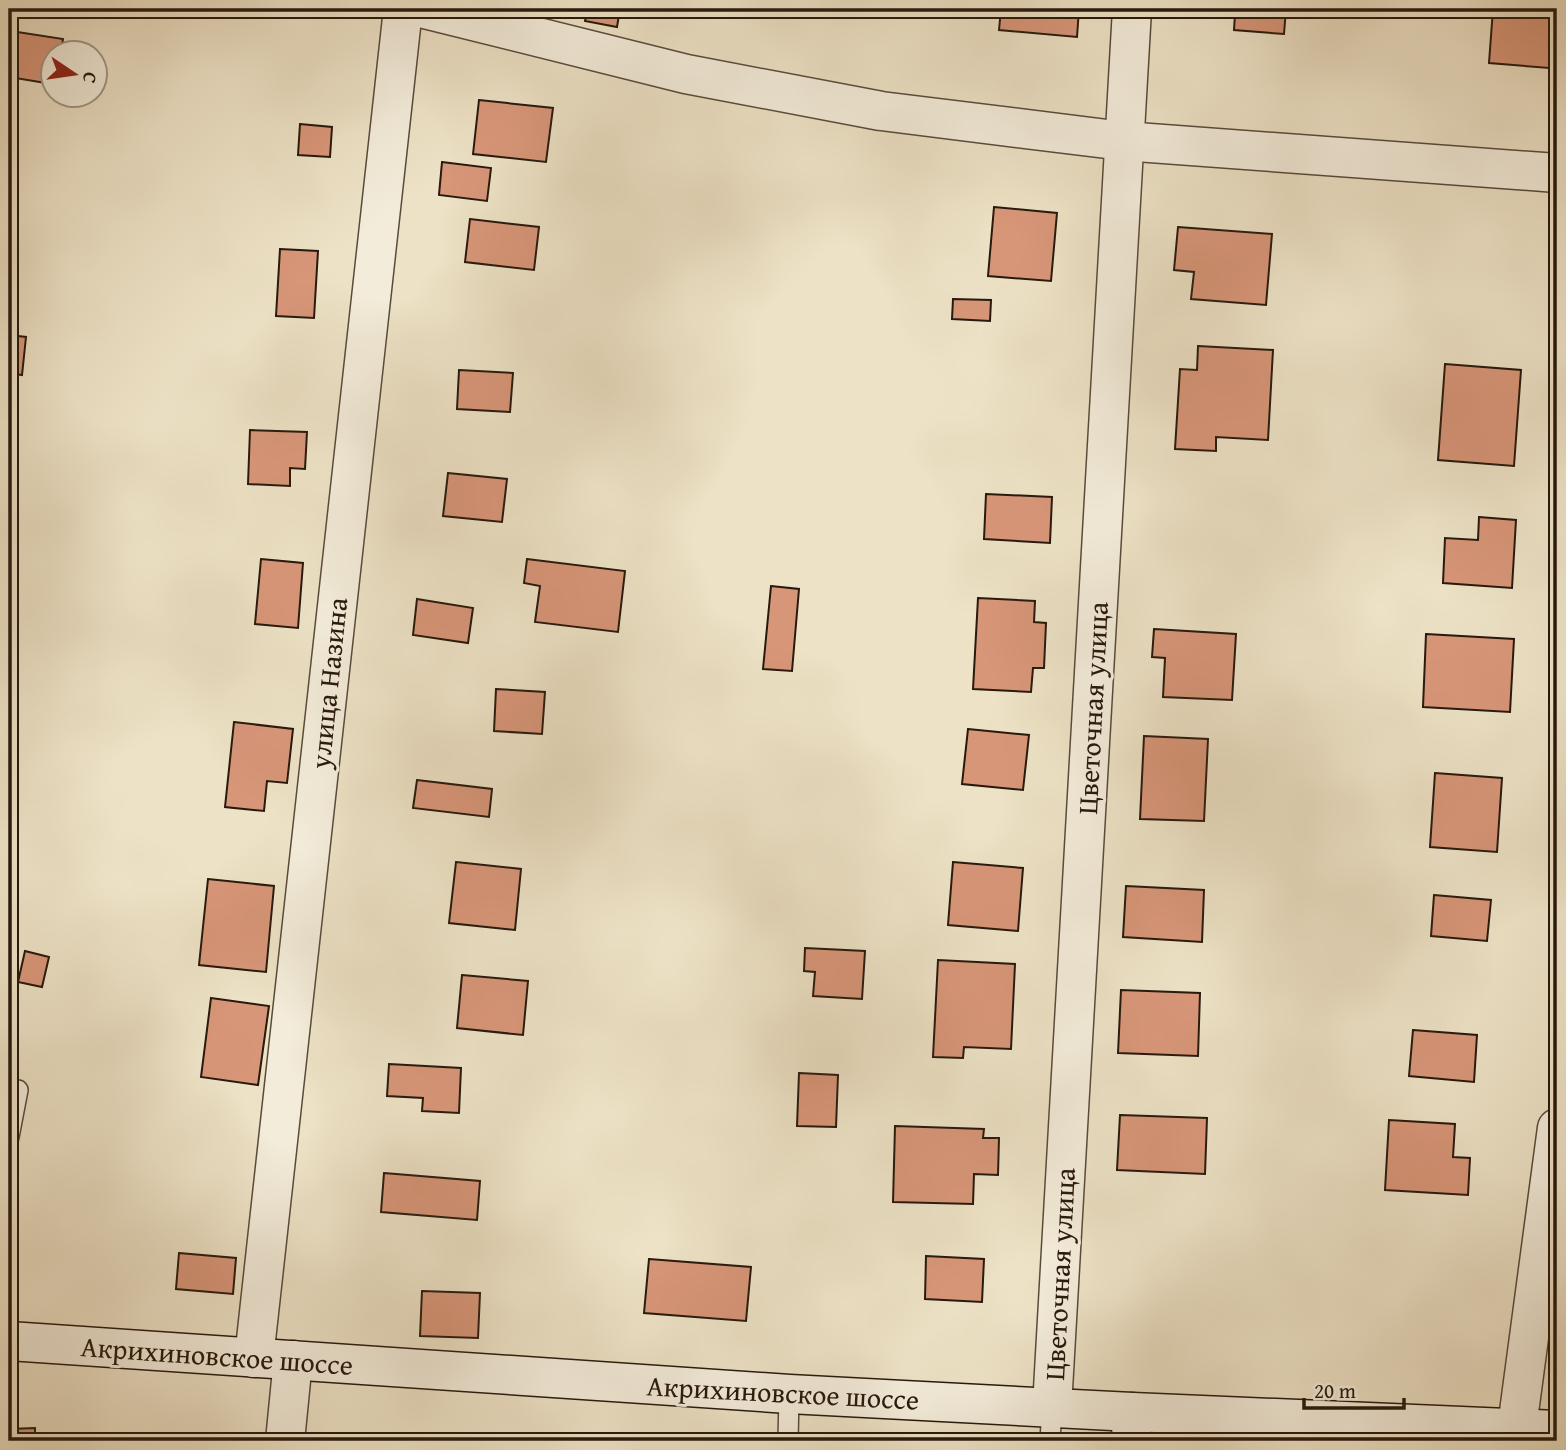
<svg xmlns="http://www.w3.org/2000/svg" width="1566" height="1450" viewBox="0 0 1566 1450" font-family="'Gentium Book Plus',serif">
	<rect width="100%" height="100%" fill="#ede2c6"/>
	<filter id="stains"><feTurbulence type="fractalNoise" baseFrequency=".00286" numOctaves="4"/><feColorMatrix values="0 0 0 0 .2 0 0 0 0 .09 0 0 0 0 .02 0 0 0 .5 -.17"/></filter>
	<radialGradient id="worn" r=".72"><stop offset=".6" stop-color="#630" stop-opacity="0"/><stop offset="1" stop-color="#630" stop-opacity=".3"/></radialGradient>
	<g fill="#d89679" stroke="#27190d" stroke-width="2">
		<polygon points="588,9 620,9 617,27 585,21"/>
		<polygon points="1001,9 1079,9 1077,37 999,30"/>
		<polygon points="1217,9 1286,9 1284,34 1234,30 1235,14 1216,13"/>
		<polygon points="1493,9 1554,9 1549,68 1489,63"/>
		<polygon points="11,31 63,39 61,52 52,52 52,84 9,77 9,42"/>
		<polygon points="479,100 553,108 546,162 473,154"/>
		<polygon points="300,124 332,127 330,157 298,155"/>
		<polygon points="442,162 491,168 487,201 439,195"/>
		<polygon points="994,207 1057,213 1051,281 988,276"/>
		<polygon points="470,219 539,227 534,270 465,262"/>
		<polygon points="1178,227 1272,234 1266,305 1191,299 1194,272 1174,270"/>
		<polygon points="280,249 318,251 314,318 276,316"/>
		<polygon points="953,299 991,300 990,321 952,319"/>
		<polygon points="9,335 26,337 22,375 9,373"/>
		<polygon points="1198,346 1273,350 1268,440 1216,437 1216,451 1175,449 1180,369 1197,370"/>
		<polygon points="1445,364 1521,370 1514,466 1438,460"/>
		<polygon points="459,370 513,373 510,412 457,409"/>
		<polygon points="250,430 307,432 305,469 290,468 290,486 248,484"/>
		<polygon points="448,473 507,479 502,522 443,516"/>
		<polygon points="986,494 1052,497 1050,543 984,539"/>
		<polygon points="1479,517 1516,520 1512,588 1443,583 1445,538 1478,540"/>
		<polygon points="261,559 303,563 298,628 255,624"/>
		<polygon points="527,559 625,571 618,632 535,622 540,586 524,583"/>
		<polygon points="771,586 799,589 792,671 763,669"/>
		<polygon points="978,598 1035,601 1034,622 1046,623 1044,668 1033,668 1031,692 973,689"/>
		<polygon points="417,599 473,608 468,643 413,635"/>
		<polygon points="1154,629 1236,634 1232,700 1163,697 1165,658 1152,657"/>
		<polygon points="1426,634 1514,639 1510,712 1423,707"/>
		<polygon points="496,689 545,692 542,734 494,731"/>
		<polygon points="234,722 293,729 287,783 267,781 264,811 225,807"/>
		<polygon points="968,729 1029,735 1023,790 962,784"/>
		<polygon points="1144,736 1208,739 1204,821 1140,819"/>
		<polygon points="1435,773 1502,778 1497,852 1430,847"/>
		<polygon points="417,780 492,789 489,817 413,808"/>
		<polygon points="456,862 521,869 515,930 449,923"/>
		<polygon points="953,862 1023,868 1018,931 948,925"/>
		<polygon points="208,879 274,886 266,972 199,965"/>
		<polygon points="1126,886 1204,890 1202,942 1123,937"/>
		<polygon points="1434,895 1491,900 1487,941 1431,936"/>
		<polygon points="805,948 865,951 862,999 813,996 815,972 804,971"/>
		<polygon points="25,951 49,957 42,987 18,982"/>
		<polygon points="938,960 1015,964 1011,1049 964,1047 963,1058 933,1057"/>
		<polygon points="462,975 528,981 523,1035 457,1028"/>
		<polygon points="1121,990 1200,993 1198,1056 1118,1053"/>
		<polygon points="211,998 269,1006 258,1085 201,1077"/>
		<polygon points="1413,1030 1477,1035 1474,1082 1409,1076"/>
		<polygon points="389,1064 461,1068 459,1113 422,1111 423,1098 387,1096"/>
		<polygon points="799,1073 838,1075 836,1127 797,1126"/>
		<polygon points="1120,1115 1207,1118 1205,1174 1117,1170"/>
		<polygon points="1389,1120 1455,1124 1453,1157 1470,1158 1468,1195 1385,1190"/>
		<polygon points="895,1126 984,1129 983,1138 999,1138 998,1175 974,1174 973,1204 893,1202"/>
		<polygon points="384,1173 480,1181 477,1220 381,1212"/>
		<polygon points="179,1253 236,1258 233,1294 176,1289"/>
		<polygon points="926,1256 984,1259 982,1302 925,1299"/>
		<polygon points="649,1259 751,1267 746,1321 644,1313"/>
		<polygon points="422,1291 480,1293 478,1338 420,1336"/>
		<polygon points="35,1428 35,1441 9,1441 9,1429"/>
	</g>
	<g fill="none" stroke-linecap="round" stroke-linejoin="round">
		<g stroke="#584b3b" stroke-width="22">
			<g id="service">
				<polyline points="9,1137 18,1090"/>
				<polyline points="788,1441 789,1394"/>
				<polyline points="1050,1441 1052,1407"/>
			</g>
		</g>
		<g stroke="#584b3b" stroke-width="41">
			<g id="minor">
				<polyline points="425,9 686,74 881,111 1123,141 1557,173"/>
				<polyline points="254,1358 403,9"/>
				<polyline points="1052,1407 1132,9"/>
				<polyline points="1517,1427 1557,1128"/>
				<polyline points="285,1441 293,1360"/>
				<polyline points="1131,1441 1132,1412"/>
			</g>
		</g>
		<g stroke="#27190d" stroke-width="41">
			<polyline id="secondary" points="9,1341 789,1394 1132,1412 1557,1430"/>
		</g>
		<use href="#service" stroke="#f3ecda" stroke-width="19"/>
		<use href="#minor" stroke="#f3ecda" stroke-width="38"/>
		<use href="#secondary" stroke="#f3ecda" stroke-width="38"/>
	</g>
	<g text-anchor="middle" dominant-baseline="central" stroke-width="6" stroke-linejoin="round" paint-order="stroke">
		<g font-size="28" fill="#27190d" stroke="#f3ecda">
			<text transform="translate(328 683) rotate(-84)">улица Назина</text>
			<text transform="translate(1092 708) rotate(-87)">Цветочная улица</text>
			<text transform="translate(1059 1274) rotate(-87)">Цветочная улица</text>
			<text transform="translate(217 1355) rotate(4)">Акрихиновское шоссе</text>
			<text transform="translate(783 1392) rotate(3)">Акрихиновское шоссе</text>
		</g>
	</g>
	<rect width="1566" height="1450" fill="none" stroke="#ede2c6" stroke-width="35"/>
	<rect x="10" y="10" width="1545" height="1429" fill="none" stroke="#27190d" stroke-width="3.5"/>
	<rect x="18" y="18" width="1531" height="1415" fill="none" stroke="#27190d" stroke-width="2"/>
	<g transform="translate(74 74) rotate(103)"><circle r="33" fill="#f3ecda" stroke="#a19888" stroke-width="2"/>
	<path d="M0-5L12 26L0 18L-12 26Z" fill="#8f2418"/>
	<text y="-10" font-size="19" font-weight="bold" text-anchor="middle" fill="#27190d">С</text>
	</g>
	<path d="M1304 1398v10h100v-10" fill="none" stroke="#27190d" stroke-width="3.5"/>
	<text x="1314" y="1398" font-size="21" fill="#27190d" stroke="#f3ecda" stroke-width="5" paint-order="stroke">20 m</text>
	<rect width="100%" height="100%" filter="url(#stains)"/>
	<rect width="100%" height="100%" fill="url(#worn)"/>
</svg>
